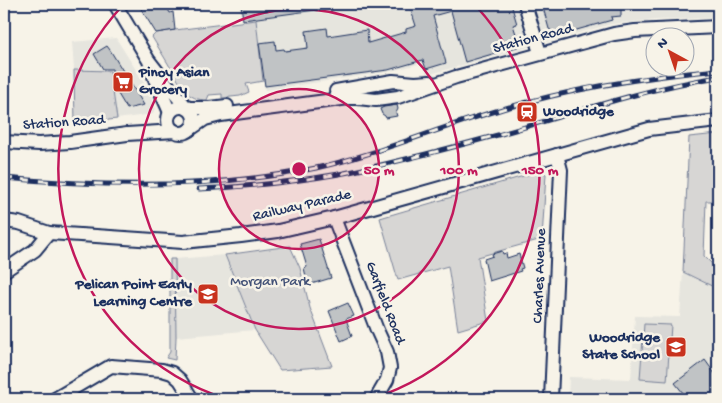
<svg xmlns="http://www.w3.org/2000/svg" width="722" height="403" viewBox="0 0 722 403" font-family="'Gochi Hand',sans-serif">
	<rect width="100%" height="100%" fill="#f7f3e8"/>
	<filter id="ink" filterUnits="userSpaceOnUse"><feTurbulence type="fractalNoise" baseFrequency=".02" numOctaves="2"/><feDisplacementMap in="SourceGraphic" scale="10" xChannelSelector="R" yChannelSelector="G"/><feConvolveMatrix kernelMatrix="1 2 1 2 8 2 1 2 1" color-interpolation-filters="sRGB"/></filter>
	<g filter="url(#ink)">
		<g fill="#e6e5de">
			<polygon points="239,4 718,4 718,18 659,20 611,24 427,75 423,63 387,72 265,90 256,20 242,21"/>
			<polygon points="116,38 151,94 155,107 153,114 117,119 110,71 74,70 72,42"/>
			<polygon points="225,255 255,330 176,337 175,259"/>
			<polygon points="683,272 718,289 718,399 568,399 569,377 631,379 635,316 680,317"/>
		</g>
		<g fill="#d7d6d4" stroke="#798299">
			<path d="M256,20L263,81L246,84L249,92L240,96L222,98V94L209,95L207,100C197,100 191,97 184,90L152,37L156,33L175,30Z"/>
			<polygon points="74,70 110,71 117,119 75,124"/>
			<polygon points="718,134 718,201 706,201 704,256 718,270 718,289 683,272 689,137"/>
			<polygon points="541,171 546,174 542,239 478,257 488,321 458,330 448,266 398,280 380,218"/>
			<polygon points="290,246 300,268 310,308 332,366 280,370 255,330 225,255"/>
			<polygon points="170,259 175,259 176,337 175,360 166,358 170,352"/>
			<polygon points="644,324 671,325 667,381 640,379"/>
		</g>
		<g fill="#c0c3c5" stroke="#1b2f5e">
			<polygon points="138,4 165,4 170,13 173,12 175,30 156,33"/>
			<polygon points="241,4 323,4 323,9 243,20"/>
			<polygon points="409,4 511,4 517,24 513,25 520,46 465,62 451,11 433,16 446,63 426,69 423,60 388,70 265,86 259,43 275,41 276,50 284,49 285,51 308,48 306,31 327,28 328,36 367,30 368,43 406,32 406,29 416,26"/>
			<polygon points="542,4 621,4 621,16 611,17 612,20 559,35 549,29"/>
			<polygon points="107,46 110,50 144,105 127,109 115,89 112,69 103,69 94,54"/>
			<polygon points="397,105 398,109 396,113 397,116 386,118 385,116 382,114 380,109 384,107"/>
			<polygon points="319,239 331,278 308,285 304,268 307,267 300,244"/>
			<polygon points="502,251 503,254 506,253 507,258 519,254 523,268 520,269 521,271 489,281 484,259 493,256 492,254"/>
			<polygon points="348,303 354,316 346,319 352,336 341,341 329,311"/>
			<polygon points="705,360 718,378 718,399 688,399 675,383"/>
		</g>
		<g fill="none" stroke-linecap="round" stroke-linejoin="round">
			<g stroke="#1b2f5e" stroke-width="16">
				<g id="minor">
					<polyline points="115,4 149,61 170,88 187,108"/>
					<polyline points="525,4 540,53"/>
					<path d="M153,73C157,87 165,99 170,113"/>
					<polyline points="336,91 393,81 415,83 430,82"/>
					<circle cx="181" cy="120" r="13"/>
					<polyline points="188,108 209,108 227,106"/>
					<polyline points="189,130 205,119 221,115 349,98 358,98 376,100 398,97 456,77 614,34 635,31 718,27"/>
					<polyline points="4,142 39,144 70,142 127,134 175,131"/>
					<polyline points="334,218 377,330 387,352 390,368 387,380 376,399"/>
					<polyline points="4,221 19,223 49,233 96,236 183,242 241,236 278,231 334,218 649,129 718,121"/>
					<polyline points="4,271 35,250 49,233"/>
					<polyline points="55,399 111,366 162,370 172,373 180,380 192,399"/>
					<polyline points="551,399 561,170 557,155"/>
				</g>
			</g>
			<use href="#minor" stroke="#f7f3e8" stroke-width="12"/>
			<g stroke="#1b2f5e" stroke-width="5">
				<g id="rail">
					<path d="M4,178C105,187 216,189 316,168C378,154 435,129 496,111C568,89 643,77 718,70"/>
					<path d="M199,189C246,187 293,182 339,174C391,164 443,150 494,136C568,115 642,89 718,77"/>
				</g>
			</g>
			<use href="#rail" stroke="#f7f3e8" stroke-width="3" stroke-dasharray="9" stroke-linecap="butt"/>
		</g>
	</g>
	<circle cx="299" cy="169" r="80" fill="#c2185b" fill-opacity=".12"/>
	<g fill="none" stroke="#c2185b" stroke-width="2.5">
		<circle cx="299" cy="169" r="80"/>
		<circle cx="299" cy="169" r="160"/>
		<path d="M227 399A241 241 0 0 1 123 5M475 5A241 241 0 0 1 371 399"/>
	</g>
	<defs>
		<g id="supermarket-square" transform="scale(1.125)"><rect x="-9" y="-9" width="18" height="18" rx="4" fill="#c8321e" stroke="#f7f3e8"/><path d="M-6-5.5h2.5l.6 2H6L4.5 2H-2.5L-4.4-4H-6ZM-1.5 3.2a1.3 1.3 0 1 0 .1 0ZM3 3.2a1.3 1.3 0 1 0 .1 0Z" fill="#fff"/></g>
		<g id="station-square" transform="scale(1.125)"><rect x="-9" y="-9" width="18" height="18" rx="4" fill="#c8321e" stroke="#f7f3e8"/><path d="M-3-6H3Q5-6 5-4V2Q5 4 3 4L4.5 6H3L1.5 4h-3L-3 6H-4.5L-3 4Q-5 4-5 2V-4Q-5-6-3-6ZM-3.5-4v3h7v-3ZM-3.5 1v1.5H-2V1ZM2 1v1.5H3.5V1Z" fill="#fff"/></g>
		<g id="school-square" transform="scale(1.125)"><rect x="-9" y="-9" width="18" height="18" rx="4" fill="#c8321e" stroke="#f7f3e8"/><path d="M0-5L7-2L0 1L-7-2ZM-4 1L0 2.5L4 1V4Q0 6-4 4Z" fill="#fff"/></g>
	</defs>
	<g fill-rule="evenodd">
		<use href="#supermarket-square" x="123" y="82"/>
		<use href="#station-square" x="527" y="112"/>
		<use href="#school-square" x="208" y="294"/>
		<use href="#school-square" x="676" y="347"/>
	</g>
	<g text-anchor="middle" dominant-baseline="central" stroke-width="5" stroke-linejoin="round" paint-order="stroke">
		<g font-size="15" fill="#1b2f5e" stroke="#f7f3e8">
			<text transform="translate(533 39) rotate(-15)">Station Road</text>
			<text transform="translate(64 123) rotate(-4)">Station Road</text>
			<text transform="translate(302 206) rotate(-13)">Railway Parade</text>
			<text transform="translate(540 276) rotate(-88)">Charles Avenue</text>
			<text transform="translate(385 303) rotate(69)">Garfield Road</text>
		</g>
		<g font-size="15" font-weight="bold" fill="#1b2f5e" stroke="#f7f3e8" text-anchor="start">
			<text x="139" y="73">Pinoy Asian<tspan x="139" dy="17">Grocery</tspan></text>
			<text x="543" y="112">Woodridge</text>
			<text x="192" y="285" text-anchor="end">Pelican Point Early<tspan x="192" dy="17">Learning Centre</tspan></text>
			<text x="660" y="338" text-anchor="end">Woodridge<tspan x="660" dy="17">State School</tspan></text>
		</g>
		<g font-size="15" fill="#415076" stroke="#f7f3e8">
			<text x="270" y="282">Morgan Park</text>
		</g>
	</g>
	<circle cx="299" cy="169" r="8" fill="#c2185b" stroke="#f7f3e8" stroke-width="2.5"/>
	<g font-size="15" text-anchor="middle" font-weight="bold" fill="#c2185b" stroke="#f7f3e8" stroke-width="5" stroke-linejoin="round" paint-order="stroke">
		<text x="379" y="174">50 m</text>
		<text x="459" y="174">100 m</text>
		<text x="540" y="174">150 m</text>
	</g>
	<rect width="722" height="403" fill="none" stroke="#f7f3e8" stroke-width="20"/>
	<rect x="10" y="10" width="702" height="383" fill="none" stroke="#1b2f5e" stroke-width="2" filter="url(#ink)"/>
	<g transform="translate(670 52) rotate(320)"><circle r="24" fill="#f7f3e8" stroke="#9fa5b1"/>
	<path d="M0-4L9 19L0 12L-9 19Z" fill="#c8321e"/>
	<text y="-8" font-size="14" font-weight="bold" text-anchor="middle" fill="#1b2f5e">N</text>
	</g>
</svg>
